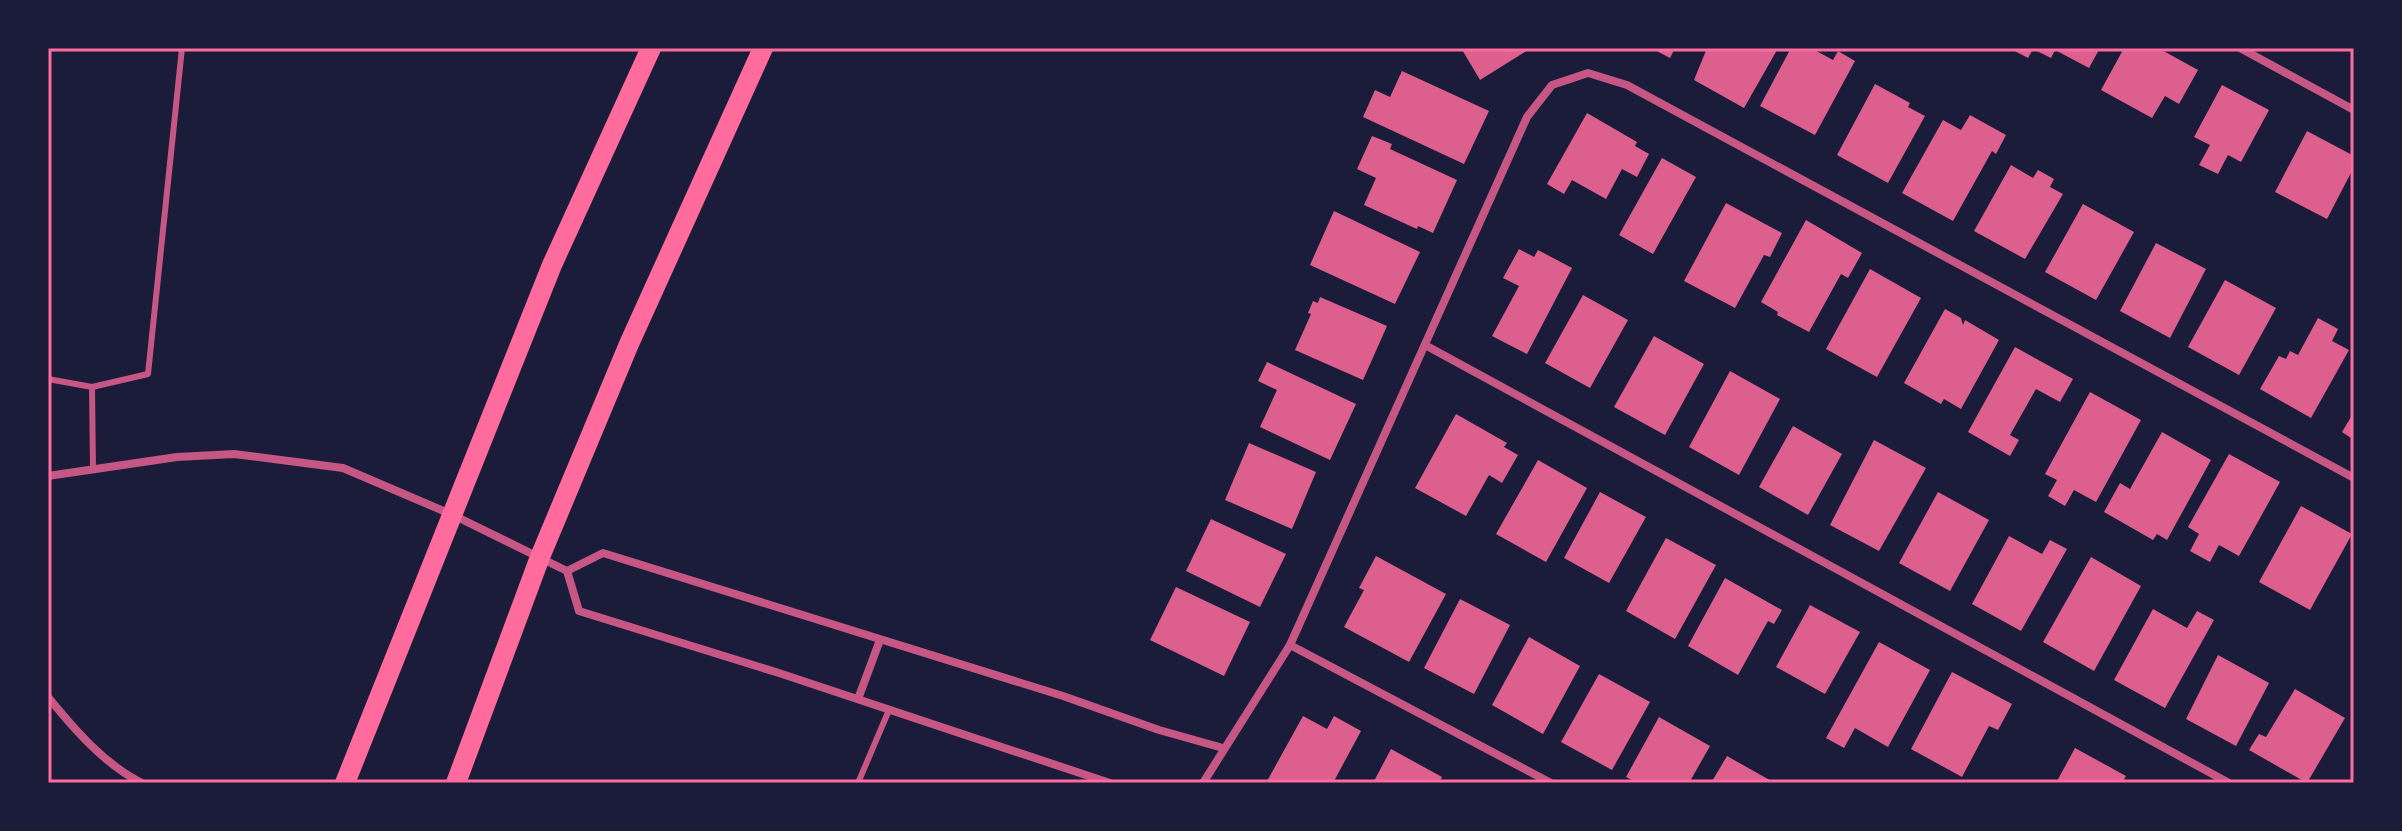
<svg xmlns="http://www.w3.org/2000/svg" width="2402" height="831" viewBox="0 0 2402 831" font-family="'Times New Roman',serif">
	<rect width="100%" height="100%" fill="#1b1b3a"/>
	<g fill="#dd5f8e">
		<polygon points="1461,48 1531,48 1480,80"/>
		<polygon points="1651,48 1675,48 1670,58"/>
		<polygon points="1707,48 1777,50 1744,108 1694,80"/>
		<polygon points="1791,48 1811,48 1833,60 1838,51 1855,61 1815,135 1760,106"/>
		<polygon points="2009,48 2100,48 2089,68 2055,50 2051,58 2033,49 2028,58"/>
		<polygon points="2124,48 2158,48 2198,70 2179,104 2165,96 2152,118 2101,90"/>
		<polygon points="1402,71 1489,111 1464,164 1363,117 1375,90 1390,97"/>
		<polygon points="1875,84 1910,103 1908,107 1925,116 1888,183 1837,155"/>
		<polygon points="2222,85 2269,110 2241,162 2228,155 2218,174 2199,165 2210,145 2194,137"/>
		<polygon points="1587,113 1637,142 1635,146 1649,154 1637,177 1622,169 1606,199 1572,180 1564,194 1547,184"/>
		<polygon points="1970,115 2006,135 1996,154 1992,151 1953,221 1902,193 1943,120 1961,130"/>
		<polygon points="2307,131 2354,156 2354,167 2327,219 2275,192"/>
		<polygon points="1372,136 1392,144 1390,149 1457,180 1433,233 1418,226 1417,229 1364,205 1376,178 1357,169"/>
		<polygon points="1662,158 1696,177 1653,254 1619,235"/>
		<polygon points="2011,165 2033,178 2038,170 2054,179 2050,187 2063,194 2025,259 1974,231"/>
		<polygon points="1726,203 1782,233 1770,257 1764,255 1735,308 1684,281"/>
		<polygon points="2083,204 2134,232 2096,300 2045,272"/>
		<polygon points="1334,211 1420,252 1395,304 1310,265"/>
		<polygon points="1806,220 1862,253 1848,278 1841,274 1809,332 1777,315 1778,312 1761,302"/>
		<polygon points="2156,243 2206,269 2170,338 2120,311"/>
		<polygon points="1519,249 1534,257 1538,250 1572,268 1527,354 1492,336 1519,286 1503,278"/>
		<polygon points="1870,269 1921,298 1877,377 1826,349"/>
		<polygon points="2225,280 2276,308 2239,375 2188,347"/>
		<polygon points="1583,295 1628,320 1590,388 1545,363"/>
		<polygon points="1320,297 1387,326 1363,380 1295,350 1311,314 1308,313 1313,301 1318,303"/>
		<polygon points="1945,309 1961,318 1963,325 1965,320 1999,340 1961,409 1944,399 1941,404 1904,383"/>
		<polygon points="2318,318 2338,329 2332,341 2349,350 2311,418 2260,389 2279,356 2286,359 2290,351 2298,355"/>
		<polygon points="1654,336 1704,364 1665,435 1614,407"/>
		<polygon points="2015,347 2073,379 2060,402 2036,389 2010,435 2019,440 2010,456 1968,432"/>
		<polygon points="1267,362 1356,404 1330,460 1260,427 1277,390 1258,381"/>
		<polygon points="1730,371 1780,399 1739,475 1689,447"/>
		<polygon points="2090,392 2141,420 2096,502 2074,490 2065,506 2048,496 2057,480 2045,474"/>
		<polygon points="2354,412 2354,440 2342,432"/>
		<polygon points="1456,414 1507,443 1504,447 1518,455 1502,483 1489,475 1466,516 1415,488"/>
		<polygon points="1793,426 1842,454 1808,515 1759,487"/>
		<polygon points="2162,432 2211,460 2167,540 2157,534 2153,540 2104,512 2120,483 2130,489"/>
		<polygon points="1874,440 1926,468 1879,551 1830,525"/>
		<polygon points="1249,443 1316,472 1292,529 1225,500"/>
		<polygon points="2229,454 2280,482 2239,556 2219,545 2210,562 2190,551 2199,534 2188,527"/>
		<polygon points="1538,460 1587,488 1546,562 1496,534"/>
		<polygon points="1600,492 1646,517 1609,583 1564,558"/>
		<polygon points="1938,492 1989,520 1950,591 1899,563"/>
		<polygon points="2301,506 2352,534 2310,610 2259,582"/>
		<polygon points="1211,519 1286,554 1260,607 1186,571"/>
		<polygon points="2009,536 2042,554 2050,540 2067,549 2021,631 1972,604"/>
		<polygon points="1666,538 1716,565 1675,639 1626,611"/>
		<polygon points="1376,556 1446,594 1409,662 1344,627 1364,590 1359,588"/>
		<polygon points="2091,557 2141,586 2094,671 2043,642"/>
		<polygon points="1725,578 1782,610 1774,624 1768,621 1738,675 1688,646"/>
		<polygon points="1176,587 1250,622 1224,676 1150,640"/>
		<polygon points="1460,599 1510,625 1474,694 1424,668"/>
		<polygon points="1810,605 1860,632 1825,694 1776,667"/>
		<polygon points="2153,609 2187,628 2197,611 2214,620 2165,708 2114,680"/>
		<polygon points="1529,637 1580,666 1543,734 1492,705"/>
		<polygon points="1879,642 1930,670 1888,747 1855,728 1844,748 1826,738"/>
		<polygon points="2218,655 2269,683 2236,746 2186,719"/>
		<polygon points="1952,672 2012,704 1998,730 1989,726 1962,777 1911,749"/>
		<polygon points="1599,674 1650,702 1612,770 1561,742"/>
		<polygon points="2295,689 2345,718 2307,783 2249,750 2259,734 2266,737"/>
		<polygon points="1303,716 1327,729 1334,716 1361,731 1333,783 1266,783"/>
		<polygon points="1659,717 1710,746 1689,783 1638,783 1626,777"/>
		<polygon points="2075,748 2126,776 2122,783 2056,783"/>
		<polygon points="1391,749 1442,777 1439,783 1373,783"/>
		<polygon points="1727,756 1775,783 1711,783"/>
	</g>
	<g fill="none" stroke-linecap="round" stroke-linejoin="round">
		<g stroke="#c65784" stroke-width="6">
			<polyline points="48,379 92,387 93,469"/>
			<polyline points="92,387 148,374 182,48"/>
			<polyline points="858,783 889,710"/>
		</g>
		<g stroke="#c65784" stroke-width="8">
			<polyline points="2240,48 2354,110"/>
			<polyline points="1425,345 2229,783"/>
			<polyline points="48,476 177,457 234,454 343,468 453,515 567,571 579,611 782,674 1110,783"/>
			<polyline points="567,571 603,553 1063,696 1159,730 1223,748"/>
			<polyline points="1290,645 1551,783"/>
			<path d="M48,697C74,729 105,765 142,783"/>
			<polyline points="858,699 880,640"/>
			<polyline points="1203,783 1290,645 1527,117 1552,85 1588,73 1627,85 2354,478"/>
		</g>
		<g stroke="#ff6b9d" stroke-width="20">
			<polyline points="345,783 552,265 651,48"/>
			<polyline points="456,783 540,557 629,344 763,48"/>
		</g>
	</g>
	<rect width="2402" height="831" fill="none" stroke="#1b1b3a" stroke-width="100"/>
	<rect x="50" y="50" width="2302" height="731" fill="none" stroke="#ff6b9d" stroke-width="3"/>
</svg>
